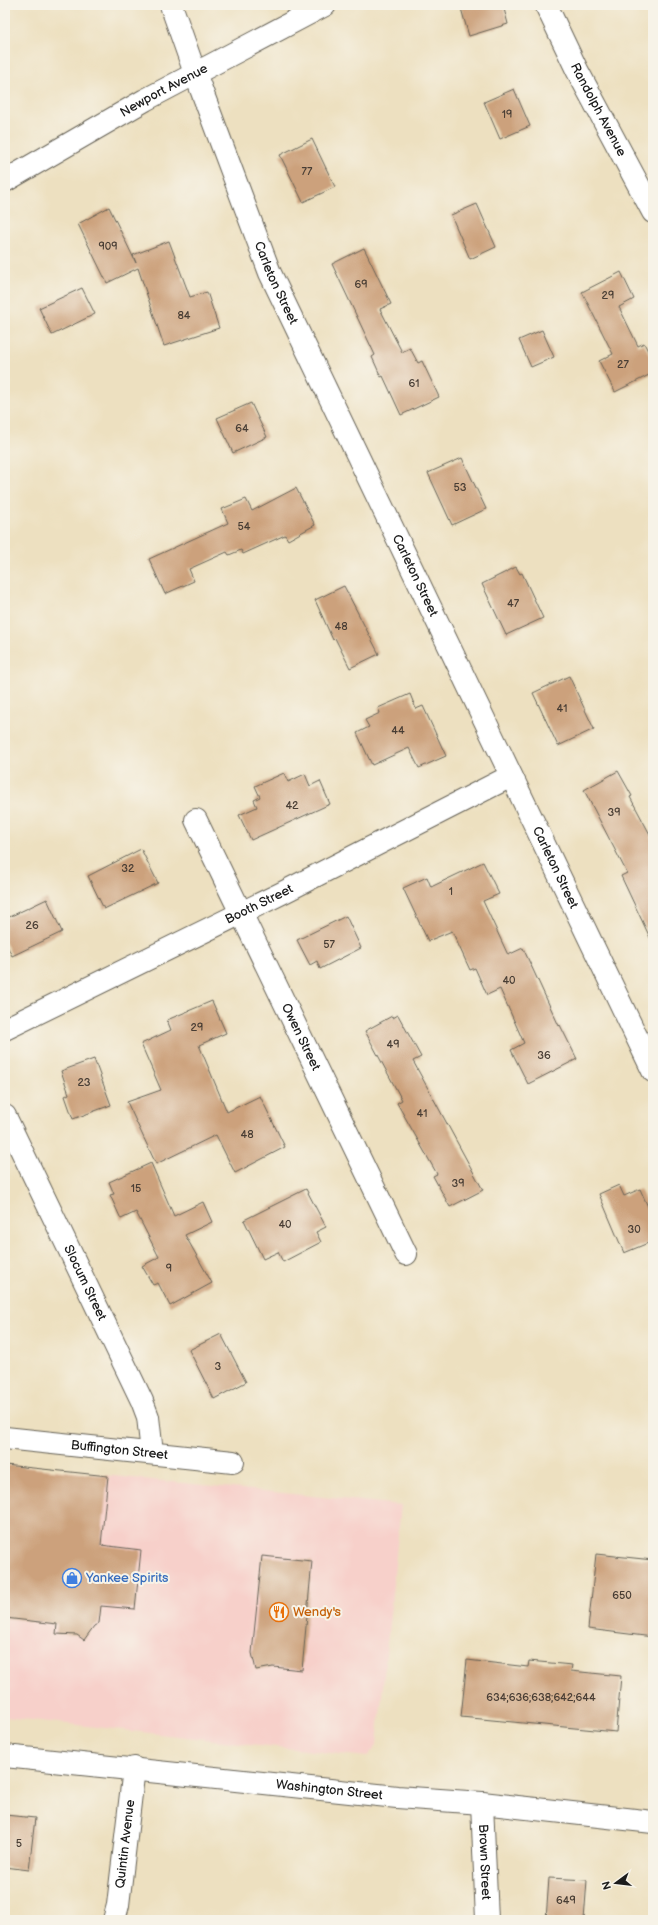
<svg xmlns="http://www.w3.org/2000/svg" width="658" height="1925" viewBox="0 0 658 1925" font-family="'Balsamiq Sans',sans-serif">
	<rect width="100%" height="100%" fill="#f7f3e8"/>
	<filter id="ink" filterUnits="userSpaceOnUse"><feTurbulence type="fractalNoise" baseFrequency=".025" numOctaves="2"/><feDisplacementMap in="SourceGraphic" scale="8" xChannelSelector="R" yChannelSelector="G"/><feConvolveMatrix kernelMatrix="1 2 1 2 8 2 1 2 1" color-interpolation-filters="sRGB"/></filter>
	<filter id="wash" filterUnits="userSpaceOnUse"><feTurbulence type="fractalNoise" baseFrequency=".012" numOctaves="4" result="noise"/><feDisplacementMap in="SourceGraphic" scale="16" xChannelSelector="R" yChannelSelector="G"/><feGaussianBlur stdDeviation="0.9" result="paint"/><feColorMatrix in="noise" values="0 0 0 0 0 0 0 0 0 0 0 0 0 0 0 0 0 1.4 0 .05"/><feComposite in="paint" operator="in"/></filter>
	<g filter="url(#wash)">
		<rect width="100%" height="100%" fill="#ede0c0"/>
		<polygon fill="#f7d0ca" points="5,1465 401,1505 377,1745 367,1757 5,1717"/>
		<g id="blocks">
			<g fill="#cca17b">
				<polygon points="460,5 503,5 508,24 469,36"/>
				<polygon points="514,89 530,126 500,139 484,102"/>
				<polygon points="312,139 335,187 303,202 280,155"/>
				<polygon points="477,204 496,247 470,259 451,215"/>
				<polygon points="109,207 136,263 133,255 169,241 190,297 207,292 219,328 164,346 138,268 107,283 78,224"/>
				<polygon points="364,248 391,304 380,309 402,352 410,348 418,363 422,361 439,397 401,415 383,376 381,377 372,357 375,355 332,264"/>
				<polygon points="621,272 634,299 619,307 638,346 644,343 653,361 653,373 615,392 599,361 613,354 582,292"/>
				<polygon points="82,288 95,314 52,335 39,308"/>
				<polygon points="542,330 554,357 531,367 519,340"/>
				<polygon points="251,403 267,437 233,453 217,418"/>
				<polygon points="462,458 486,509 452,525 428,473"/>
				<polygon points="296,488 315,525 288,540 285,535 243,554 241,550 229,555 227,552 189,569 194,581 165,594 149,559 228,523 222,509 246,499 252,511"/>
				<polygon points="516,567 520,574 522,573 543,618 506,635 482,584"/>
				<polygon points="344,586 379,654 350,668 335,638 333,640 315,600"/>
				<polygon points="569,676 594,729 558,746 533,693"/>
				<polygon points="410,694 416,709 423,706 446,756 419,768 409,748 372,765 357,733 369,727 365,720 380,713 378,708"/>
				<polygon points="618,771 632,796 630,797 653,840 653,944 621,876 627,873 584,790"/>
				<polygon points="284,773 288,782 305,774 310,786 320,781 330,804 251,840 239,815 257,807 254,800 260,797 255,786"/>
				<polygon points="141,849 158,883 104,909 88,876"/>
				<polygon points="483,862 499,894 483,901 508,955 523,948 559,1026 560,1025 577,1059 528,1084 511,1050 524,1043 500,989 487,995 475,968 470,970 452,931 428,941 403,888 427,877 431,887"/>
				<polygon points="47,899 62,932 12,956 5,942 5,919"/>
				<polygon points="346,916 361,948 320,969 317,961 310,965 297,940"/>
				<polygon points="212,1001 226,1033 199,1045 227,1112 260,1096 285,1147 235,1173 216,1135 156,1164 127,1102 161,1090 141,1044 171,1030 167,1020"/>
				<polygon points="398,1015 421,1057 413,1061 483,1190 450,1207 433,1176 437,1174 397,1103 402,1100 365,1031 392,1016 393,1018"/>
				<polygon points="94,1059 111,1105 73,1119 65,1096 69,1094 61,1071"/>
				<polygon points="151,1163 174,1216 203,1202 212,1222 185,1235 212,1283 170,1306 158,1283 153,1285 142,1266 159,1257 136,1212 121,1219 110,1195 114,1194 109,1182"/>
				<polygon points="619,1185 624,1196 640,1189 653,1218 653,1241 624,1253 599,1194"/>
				<polygon points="306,1189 326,1227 316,1232 321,1242 283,1262 278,1252 263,1259 244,1220"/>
				<polygon points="221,1334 246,1382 214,1399 189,1350"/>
				<polygon points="5,1465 108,1476 101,1545 141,1550 135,1609 101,1606 99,1623 94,1626 84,1640 77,1635 56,1634 57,1624 5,1618"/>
				<polygon points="596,1554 653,1560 653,1637 588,1629"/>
				<polygon points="262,1556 312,1561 302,1670 273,1667 256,1670 252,1653"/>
				<polygon points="467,1660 528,1667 529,1661 572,1665 571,1671 621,1676 616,1732 461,1717"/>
				<polygon points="5,1815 35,1818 29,1870 5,1867"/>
				<polygon points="549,1878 587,1880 584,1920 546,1920"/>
			</g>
		</g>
	</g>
	<g filter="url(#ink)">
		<use href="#blocks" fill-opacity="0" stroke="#656155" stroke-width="1"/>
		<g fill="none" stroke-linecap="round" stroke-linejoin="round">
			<g stroke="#656155" stroke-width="24">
				<g id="street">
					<polyline points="171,5 195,73"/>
					<path id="s1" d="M546,5L577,70L653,212"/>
					<path id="s2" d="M196,820L406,1254"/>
					<path id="s3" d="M5,1029L280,894L511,776"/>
					<path id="s4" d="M5,1116L142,1401L148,1417L152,1453"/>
					<path id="s5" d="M5,1438L233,1462"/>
					<path id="s6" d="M114,1920L118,1905L134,1768"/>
				</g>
			</g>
			<g stroke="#656155" stroke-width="24">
				<g id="secondary">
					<path id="s7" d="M195,73L270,273L653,1071"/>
					<path id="s8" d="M482,1803L487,1920"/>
				</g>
			</g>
			<g stroke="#656155" stroke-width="24">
				<g id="primary">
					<path id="s9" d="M5,181L145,100L325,5"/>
					<path id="s10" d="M5,1756L397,1797L482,1803L653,1822"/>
				</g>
			</g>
			<use href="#street" stroke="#fff" stroke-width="22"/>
			<use href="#secondary" stroke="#fff" stroke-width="22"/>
			<use href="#primary" stroke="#fff" stroke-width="22"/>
		</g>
	</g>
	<defs>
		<g id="shop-ring" transform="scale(1)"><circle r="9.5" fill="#f7f3e8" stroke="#3f7fe0" stroke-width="1.5"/><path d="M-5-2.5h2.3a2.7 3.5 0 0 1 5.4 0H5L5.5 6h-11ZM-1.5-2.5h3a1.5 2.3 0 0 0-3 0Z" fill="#3f7fe0"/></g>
		<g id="restaurant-ring" transform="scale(1)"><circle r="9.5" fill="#f7f3e8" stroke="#e8710a" stroke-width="1.5"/><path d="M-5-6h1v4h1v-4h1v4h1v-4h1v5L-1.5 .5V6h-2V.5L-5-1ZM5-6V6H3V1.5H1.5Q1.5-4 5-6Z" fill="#e8710a"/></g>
	</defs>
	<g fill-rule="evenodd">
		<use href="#shop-ring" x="72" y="1578"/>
		<use href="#restaurant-ring" x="279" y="1612"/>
	</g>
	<g text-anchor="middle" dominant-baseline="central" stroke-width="4" stroke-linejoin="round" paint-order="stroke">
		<g font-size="11" fill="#483d34">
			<text x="507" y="114">19</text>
			<text x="307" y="171">77</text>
			<text x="108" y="246">909</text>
			<text x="361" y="284">69</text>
			<text x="608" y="295">29</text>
			<text x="184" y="315">84</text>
			<text x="623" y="364">27</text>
			<text x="414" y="383">61</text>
			<text x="242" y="428">64</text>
			<text x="460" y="487">53</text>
			<text x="244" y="526">54</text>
			<text x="513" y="603">47</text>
			<text x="341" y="626">48</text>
			<text x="562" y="708">41</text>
			<text x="398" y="730">44</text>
			<text x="292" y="805">42</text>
			<text x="614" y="812">39</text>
			<text x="128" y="868">32</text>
			<text x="451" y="891">1</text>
			<text x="32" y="925">26</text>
			<text x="329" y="944">57</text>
			<text x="509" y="980">40</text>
			<text x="197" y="1027">29</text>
			<text x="393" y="1044">49</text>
			<text x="544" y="1055">36</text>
			<text x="84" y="1082">23</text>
			<text x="422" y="1113">41</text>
			<text x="247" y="1134">48</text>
			<text x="458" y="1183">39</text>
			<text x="136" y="1188">15</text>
			<text x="285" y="1224">40</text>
			<text x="634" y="1229">30</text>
			<text x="169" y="1268">9</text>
			<text x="218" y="1366">3</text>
			<text x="622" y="1595">650</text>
			<text x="541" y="1697">634;636;638;642;644</text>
			<text x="19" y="1843">5</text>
			<text x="566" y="1900">649</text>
		</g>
		<g font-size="13" fill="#1c1c1c" stroke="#f7f3e8">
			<text stroke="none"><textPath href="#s9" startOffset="183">Newport Avenue</textPath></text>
			<text stroke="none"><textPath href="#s1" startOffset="117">Randolph Avenue</textPath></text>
			<text stroke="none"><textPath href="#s7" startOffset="225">Carleton Street</textPath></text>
			<text stroke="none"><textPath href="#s7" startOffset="549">Carleton Street</textPath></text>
			<text stroke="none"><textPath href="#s7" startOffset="873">Carleton Street</textPath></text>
			<text stroke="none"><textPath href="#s3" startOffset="283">Booth Street</textPath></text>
			<text stroke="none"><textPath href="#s2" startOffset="241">Owen Street</textPath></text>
			<text stroke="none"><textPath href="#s4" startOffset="185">Slocum Street</textPath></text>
			<text stroke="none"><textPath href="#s5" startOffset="115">Buffington Street</textPath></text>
			<text stroke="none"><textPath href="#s10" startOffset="326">Washington Street</textPath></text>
			<text stroke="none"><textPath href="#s6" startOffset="77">Quintin Avenue</textPath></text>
			<text stroke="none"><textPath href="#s8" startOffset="59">Brown Street</textPath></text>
		</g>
		<g font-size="13" fill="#366cbe" stroke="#f7f3e8" text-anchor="start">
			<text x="86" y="1578">Yankee Spirits</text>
		</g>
		<g font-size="13" fill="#c56008" stroke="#f7f3e8" text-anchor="start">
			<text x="293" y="1612">Wendy's</text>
		</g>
	</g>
	<rect width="658" height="1925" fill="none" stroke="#f7f3e8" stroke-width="20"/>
	<g transform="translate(616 1883) rotate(255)" stroke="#f7f3e8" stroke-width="3" paint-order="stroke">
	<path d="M0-3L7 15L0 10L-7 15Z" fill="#1c1c1c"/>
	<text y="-6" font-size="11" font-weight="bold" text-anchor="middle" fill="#1c1c1c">N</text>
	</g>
</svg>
